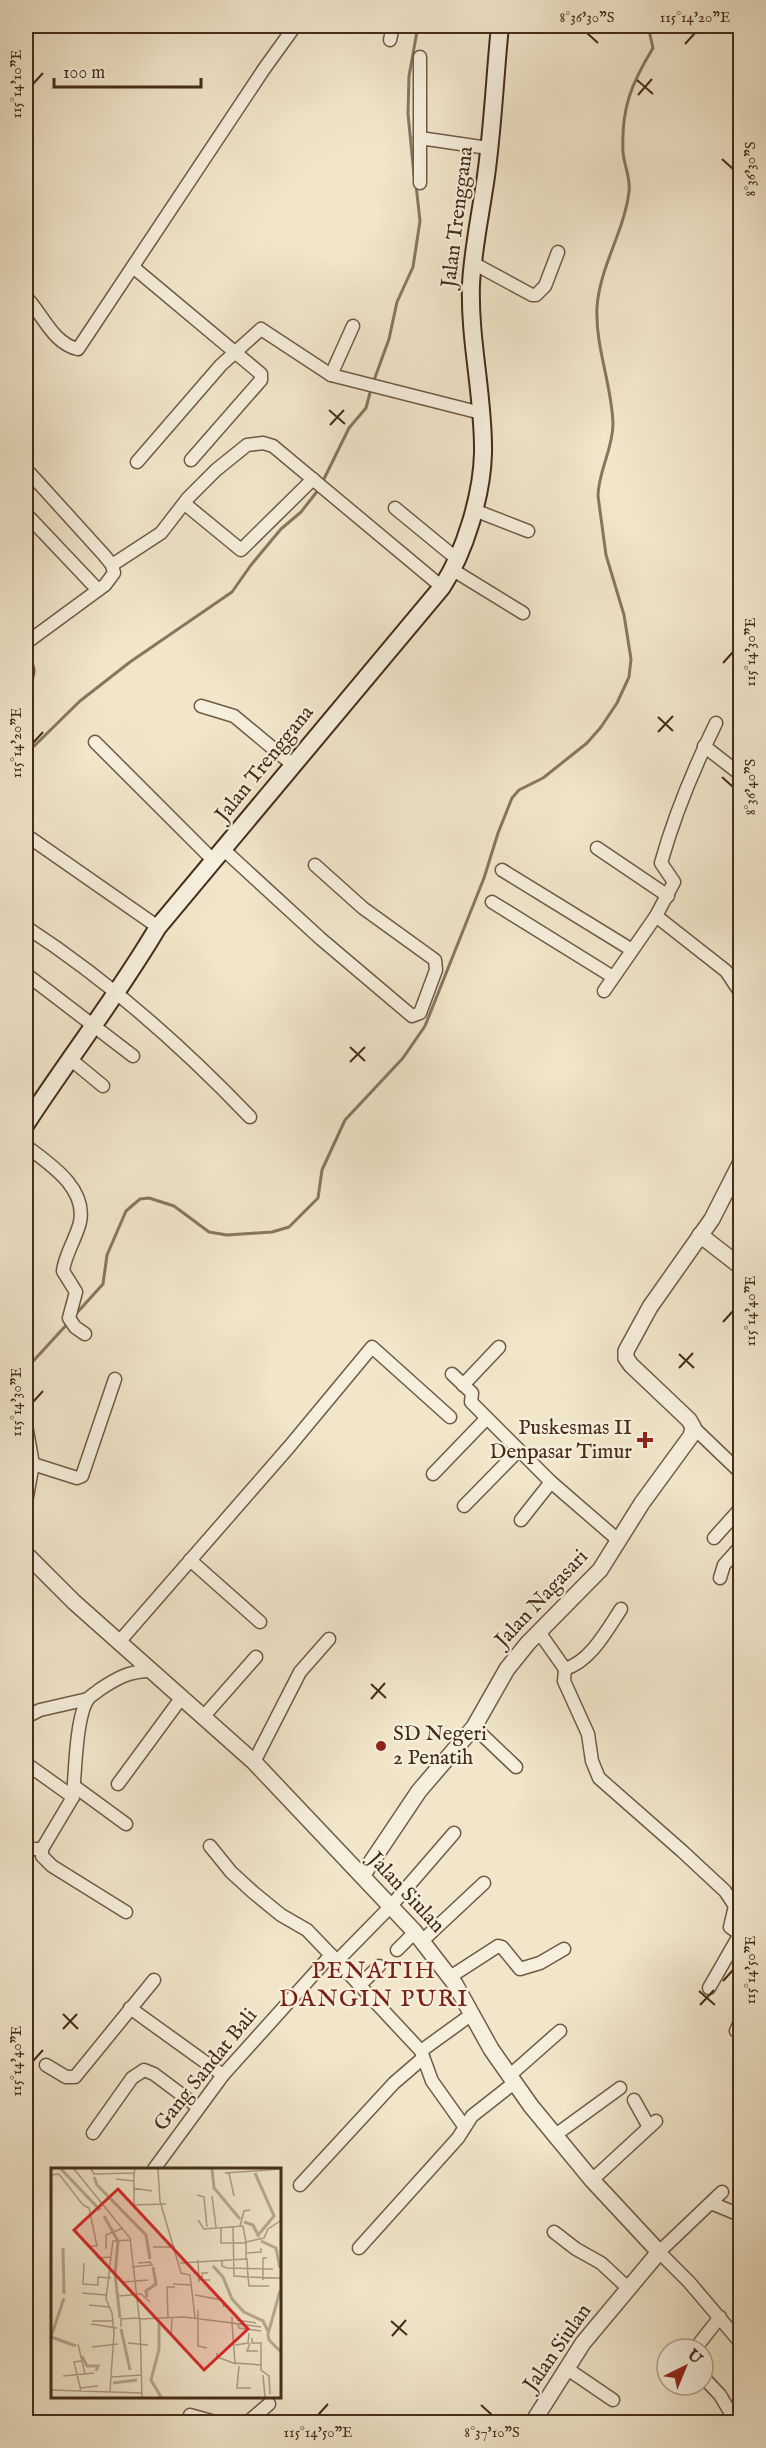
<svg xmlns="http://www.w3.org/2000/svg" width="766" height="2448" viewBox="0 0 766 2448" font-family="'IM FELL English',serif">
	<rect width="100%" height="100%" fill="#f1e6ca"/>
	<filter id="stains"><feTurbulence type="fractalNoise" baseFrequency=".00333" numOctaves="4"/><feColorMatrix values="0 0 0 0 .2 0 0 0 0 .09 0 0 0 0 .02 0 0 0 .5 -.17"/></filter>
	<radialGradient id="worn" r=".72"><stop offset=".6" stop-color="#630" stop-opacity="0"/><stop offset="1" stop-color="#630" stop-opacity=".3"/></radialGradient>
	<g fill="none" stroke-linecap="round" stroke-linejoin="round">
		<g stroke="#887660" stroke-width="3">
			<polyline points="414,175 408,114 409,76 418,26"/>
			<polyline points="373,383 389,339 397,302 413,267 420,221 416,185"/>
			<polyline points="322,483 349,428 366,408 371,389"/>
			<polyline points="26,754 80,701 130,662 232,592 251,565 281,529 301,512 319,489"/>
			<path d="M75,1315L103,1284L107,1255L126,1211L140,1199L149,1198L174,1206L209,1232L227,1235L272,1232L289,1227L318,1198L322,1170L345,1120L403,1058L425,1026L484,878L498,833L512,798L519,790L543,778L587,743L601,727L617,703L629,677L631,659L624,615L606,555L598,496C598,472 613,449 613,424C612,385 595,347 597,307C600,266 624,232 629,192C631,179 624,165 623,152C621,109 631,84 653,48L648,26"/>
			<polyline points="26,1369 69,1322"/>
		</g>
		<g stroke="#6f5a46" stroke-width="15">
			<g id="minor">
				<polyline points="390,40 393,26"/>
				<polyline points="420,138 420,57"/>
				<polyline points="420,183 420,138 488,148"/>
				<polyline points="473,263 532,295 536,295 545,286 558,252"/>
				<polyline points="133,267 261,374 261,380 191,460"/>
				<path d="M26,297C42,313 53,344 78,349L264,69L295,26"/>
				<polyline points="331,375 353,326"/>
				<polyline points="137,462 221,365 261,329 331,375 481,413"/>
				<polyline points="26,469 104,555 112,565 114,573 105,585 26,643"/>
				<polyline points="185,504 241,550 313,479"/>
				<polyline points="395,508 457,559"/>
				<polyline points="474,510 528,531"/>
				<polyline points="26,514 98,590"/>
				<polyline points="112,565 161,533 188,498 216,470 247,445 263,443 273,446 442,587"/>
				<polyline points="453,570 523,613"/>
				<polyline points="26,662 28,671 26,681"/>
				<polyline points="201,706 234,716 293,765"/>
				<path d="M716,723C693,770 675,813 661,863L674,882L656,916L726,971L740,992"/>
				<polyline points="95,742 214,861"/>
				<polyline points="704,746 740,774"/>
				<polyline points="26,835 158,927"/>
				<polyline points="597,848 668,896"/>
				<polyline points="224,850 321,939 412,1016 420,1013 436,970 435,960 363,908 315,865"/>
				<polyline points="502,870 632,950"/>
				<polyline points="492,902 613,977"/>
				<path d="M26,927C109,981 182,1046 250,1117"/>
				<polyline points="26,974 133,1056"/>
				<polyline points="604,991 656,916"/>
				<polyline points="69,1058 103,1086"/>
				<path d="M26,1146C48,1163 87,1187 80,1222C76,1239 65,1254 63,1271L76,1292L69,1318L75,1327L85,1334"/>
				<polyline points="452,1374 472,1393 471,1402 551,1482 618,1540"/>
				<polyline points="463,1385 499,1347"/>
				<polyline points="26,1425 33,1464"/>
				<polyline points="693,1427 740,1472"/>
				<polyline points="433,1474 486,1419"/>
				<polyline points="26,1502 33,1464 77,1478 82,1476 115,1379"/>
				<polyline points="464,1506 518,1451"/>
				<polyline points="521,1520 551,1482"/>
				<polyline points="714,1538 740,1509"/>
				<polyline points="190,1560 260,1622"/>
				<polyline points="720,1578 724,1565 740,1547"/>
				<path d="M539,1632L565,1669C591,1661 607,1630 621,1609"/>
				<polyline points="119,1642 289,1447 372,1347 450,1417"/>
				<polyline points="565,1669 564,1681 588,1734 592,1761 599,1778 682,1851 725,1891 735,1906 730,1927 740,1934"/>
				<polyline points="204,1716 256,1657"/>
				<polyline points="26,1717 40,1710 88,1699"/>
				<polyline points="474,1727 516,1767"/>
				<polyline points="254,1762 300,1672 329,1639"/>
				<path d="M26,1768L31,1767L73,1797C75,1774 76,1716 88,1699C90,1696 96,1693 99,1690C117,1678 129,1671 151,1671"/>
				<polyline points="118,1784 182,1697"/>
				<polyline points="74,1786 126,1824"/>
				<polyline points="210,1846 231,1872 254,1893 281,1915 307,1930 331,1955"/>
				<polyline points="26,1849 42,1849 73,1797"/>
				<polyline points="42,1849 42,1856 52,1866 126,1912"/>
				<polyline points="422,1941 484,1883"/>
				<polyline points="397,1950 415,1932"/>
				<polyline points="337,1961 421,2051 432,2081 464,2126"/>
				<polyline points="450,1977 498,1946 502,1947 520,1969 540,1963 564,1949"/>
				<polyline points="360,1985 379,1966"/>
				<polyline points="709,1988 740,1934"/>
				<polyline points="130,2008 223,2075"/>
				<polyline points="736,2031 740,2022"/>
				<polyline points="421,2051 472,2014"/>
				<polyline points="46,2065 66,2077 75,2077 154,1980"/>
				<polyline points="509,2076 560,2031"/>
				<polyline points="634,2100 649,2127"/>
				<polyline points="93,2133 132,2078 144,2070 154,2074 198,2107"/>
				<polyline points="554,2136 620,2088"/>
				<polyline points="154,2169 223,2075 331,1955 337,1961 390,1907 454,1833"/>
				<polyline points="592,2180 656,2121"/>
				<polyline points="300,2185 394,2083 423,2058"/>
				<polyline points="722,2192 659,2252 689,2282 740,2342"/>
				<polyline points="711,2203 740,2215"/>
				<polyline points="554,2232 576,2249 601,2263 628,2288"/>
				<polyline points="359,2248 458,2138 472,2116 514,2083"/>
				<polyline points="695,2349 720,2317"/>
				<polyline points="566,2368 613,2400"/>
				<polyline points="703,2377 720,2395 736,2422"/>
				<polyline points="190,2415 215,2422"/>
				<polyline points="248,2422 269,2404"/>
			</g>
		</g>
		<g stroke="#6f5a46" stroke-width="18">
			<g id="tertiary">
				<polyline points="700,1235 740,1266"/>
				<polyline points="26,1554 74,1602 254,1762 414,1931 455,1984 491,2049 531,2106 592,2180 659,2252 583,2343 533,2422"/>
				<polyline points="362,1876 419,1791 474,1727 507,1669 528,1643 600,1570 642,1503 691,1436 693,1427 689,1420 631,1365 626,1358 626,1351 650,1307 712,1219 740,1164"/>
			</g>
		</g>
		<g stroke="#442c1a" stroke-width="20">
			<path id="secondary" d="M26,1124C69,1058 118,995 158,927L442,587C465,552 482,495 483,453C484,397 469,341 471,284C473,248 481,212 486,176C493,126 495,75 500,26"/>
		</g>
		<use href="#minor" stroke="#f6efdd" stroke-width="12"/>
		<use href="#tertiary" stroke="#f6efdd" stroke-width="15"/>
		<use href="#secondary" stroke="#f6efdd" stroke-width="16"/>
	</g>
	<path fill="none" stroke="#442c1a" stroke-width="2" d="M587,33L598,43M685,44L695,33M637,80L653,94M33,84L43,73M638,95L652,79M722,159L733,169M329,410L345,424M330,425L344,410M723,663L733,652M658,717L673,731M658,732L673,716M33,743L43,732M722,777L733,787M350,1047L365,1061M350,1062L365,1047M723,1322L733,1311M679,1354L694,1368M679,1368L693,1353M33,1402L43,1391M371,1684L386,1698M371,1699L385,1683M723,1981L733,1970M699,1991L715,2005M700,2005L714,1990M63,2014L78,2029M63,2029L77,2014M33,2061L43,2050M391,2321L407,2335M392,2336L406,2320M481,2405L492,2415M318,2415L328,2404"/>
	<g fill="#8f2418" stroke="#f6efdd" stroke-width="2">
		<path d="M642 1431h6v6h6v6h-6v6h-6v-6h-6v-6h6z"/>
		<circle cx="381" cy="1746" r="6"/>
	</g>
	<g text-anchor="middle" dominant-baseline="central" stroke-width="4.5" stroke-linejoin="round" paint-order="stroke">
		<g font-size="21" fill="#442c1a" stroke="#f6efdd">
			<text transform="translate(458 217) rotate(-83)">Jalan Trenggana</text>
			<text transform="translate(265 764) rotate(-51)">Jalan Trenggana</text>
			<text transform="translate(542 1599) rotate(-47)">Jalan Nagasari</text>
			<text transform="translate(406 1893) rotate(47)">Jalan Siulan</text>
			<text transform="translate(206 2070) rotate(-51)">Gang Sandat Bali</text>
			<text transform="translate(558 2348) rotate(-55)">Jalan Siulan</text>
		</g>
		<g font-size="21" fill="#442c1a" stroke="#f6efdd" text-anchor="end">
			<text x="632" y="1428">Puskesmas II<tspan x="632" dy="24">Denpasar Timur</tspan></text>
			<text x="393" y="1734" text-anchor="start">SD Negeri<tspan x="393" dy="24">2 Penatih</tspan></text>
		</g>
		<g font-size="24" letter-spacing="1.5" fill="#7a1f14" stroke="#f6efdd">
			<text x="374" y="1971">PENATIH<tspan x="374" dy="28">DANGIN PURI</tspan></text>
		</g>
	</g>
	<g transform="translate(51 2168)">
		<rect width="230" height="230" fill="#f1e6ca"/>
		<path fill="none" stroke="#b6a78e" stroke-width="3" d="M10,1L49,42M161,1L163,20L189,51M204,5L223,48L208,66M43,9L46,17L95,67L99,91M53,48L67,73L64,106L69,150M193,54L202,57L208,69M210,73L225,80L229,100M12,80L13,126M162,98L172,109L181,131L193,144L212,153L217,163M229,123L217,166L218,172L229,183M96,129L95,123L105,116L102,99M13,130L0,169L25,178M108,153V181L100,212L110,229M70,161L79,202M31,188L36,198H47L45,203M62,215L86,212"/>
		<path fill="none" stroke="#ac9c84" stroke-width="1.5" d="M23,1L79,70L89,156L91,229M40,1L43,6L83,5L84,1M107,1L109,33L130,105L139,107L144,150M174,5L229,1M178,5L183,28M0,7L8,6L32,37L38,40L46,78H38M65,11L83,13M82,20L101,23M146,27L153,29L156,59M161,28L165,59M80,37L115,36M83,37V5M147,52L153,61L192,58L195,74M189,58L193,43L199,42M170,59V75H195M182,59L183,108L197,109L198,118H218M102,79H124M55,81V67L72,60M196,85L210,84V80M60,88L62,73L79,72M46,90L60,89L55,131L61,145L63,165L59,224M196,90L197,109L229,110M147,92L148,114M171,92V98L176,100L222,101M33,95L32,116L47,117V109L60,110M129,95L195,91V74L213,70L217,61L229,53M81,99L101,97L99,94L87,95M157,105H151V112H159M212,112V90H216M72,114L97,112M122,116L140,117M31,125L55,127M144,127L171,132L173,139M68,128L90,126L99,134M38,137L58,139M147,142V178L156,180M117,149L116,119H124M181,149V155L210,159M89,151L133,149L181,155L184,195L210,197M186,152L205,155M41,153H62M40,156L66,160M187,156L188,160L210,163M70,159V151L88,150M120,168L121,149M201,170V175H210V202L218,208L219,226M77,175L97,177M199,175L196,183H207M27,176L34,206M184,177L197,175L198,165M41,179L67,176M166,185V189L185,196M188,198L186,220H200M212,207L214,229M12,208L43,205M61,209L90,207M29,220L47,218M0,222L91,225M30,223L23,194L31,193"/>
		<path fill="#d62828" fill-opacity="0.15" stroke="#d62828" stroke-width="3" d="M67,21L197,161L153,202L23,62Z"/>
		<rect width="230" height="230" fill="none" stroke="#442c1a" stroke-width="3"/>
	</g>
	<rect width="766" height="2448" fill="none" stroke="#f1e6ca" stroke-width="66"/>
	<g transform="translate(685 2367) rotate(43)"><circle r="28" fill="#f6efdd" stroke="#afa18f" stroke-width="1.5"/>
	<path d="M0-4.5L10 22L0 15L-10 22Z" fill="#8f2418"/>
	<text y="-9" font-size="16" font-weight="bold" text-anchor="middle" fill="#442c1a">U</text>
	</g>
	<path d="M54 78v9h147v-9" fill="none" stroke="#442c1a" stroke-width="3"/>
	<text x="63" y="78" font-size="18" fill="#442c1a" stroke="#f6efdd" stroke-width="4.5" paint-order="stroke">100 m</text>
	<rect x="33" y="33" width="700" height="2382" fill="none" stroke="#442c1a" stroke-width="2"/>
	<g font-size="15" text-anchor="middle" fill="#442c1a">
		<text x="587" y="22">8°36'30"S</text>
		<text x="695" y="22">115°14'20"E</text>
		<text transform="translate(16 84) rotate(-90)" y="5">115°14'10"E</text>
		<text transform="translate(750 169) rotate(-90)" y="5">8°36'30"S</text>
		<text transform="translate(750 652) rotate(-90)" y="5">115°14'30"E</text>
		<text transform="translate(16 743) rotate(-90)" y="5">115°14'20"E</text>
		<text transform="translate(750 787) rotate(-90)" y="5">8°36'40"S</text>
		<text transform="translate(750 1311) rotate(-90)" y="5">115°14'40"E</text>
		<text transform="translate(16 1402) rotate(-90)" y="5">115°14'30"E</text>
		<text transform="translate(750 1970) rotate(-90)" y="5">115°14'50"E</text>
		<text transform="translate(16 2061) rotate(-90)" y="5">115°14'40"E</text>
		<text x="318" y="2437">115°14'50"E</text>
		<text x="492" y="2437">8°37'10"S</text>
	</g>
	<rect width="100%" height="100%" filter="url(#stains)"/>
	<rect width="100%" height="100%" fill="url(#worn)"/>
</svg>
